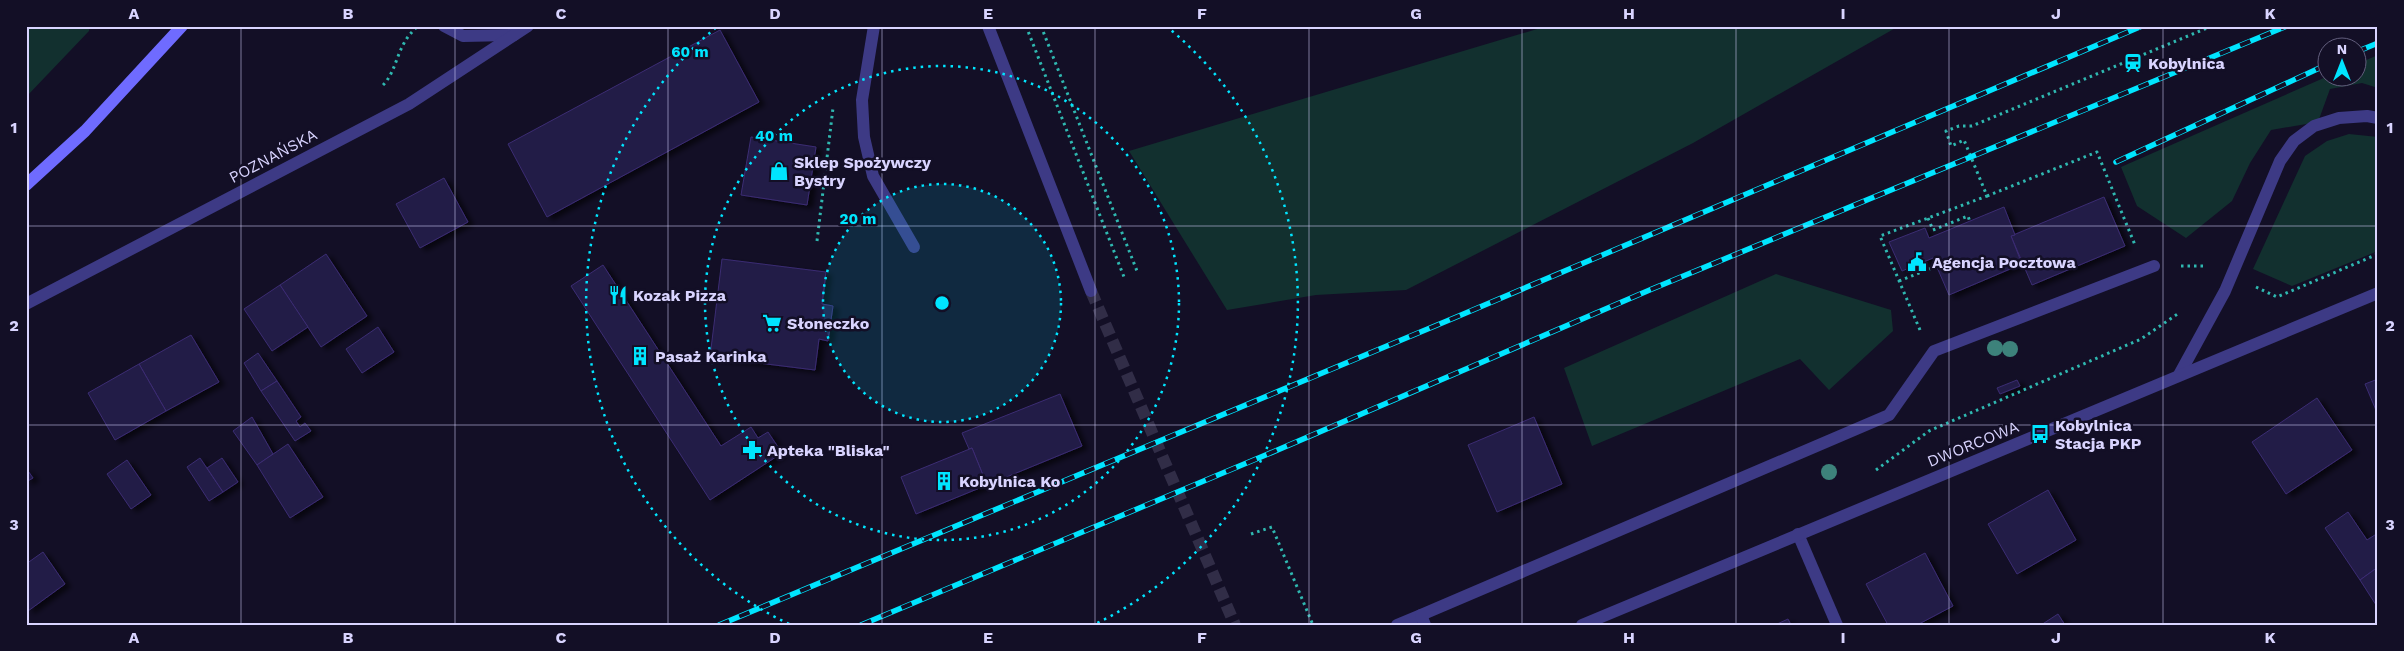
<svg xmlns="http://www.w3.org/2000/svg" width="2404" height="651" viewBox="0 0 2404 651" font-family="'Work Sans',sans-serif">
	<defs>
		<filter id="shadow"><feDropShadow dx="5.5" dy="3" stdDeviation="2.5" flood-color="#0009"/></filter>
	</defs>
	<rect width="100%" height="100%" fill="#130f26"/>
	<g fill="#12302f">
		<polygon points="26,26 90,26 89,31 26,97"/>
		<polygon points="1547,26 1899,26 1693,143 1406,290 1316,295 1227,310 1129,151"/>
		<polygon points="2378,55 2378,88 2362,83 2330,89 2318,122 2271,130 2250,163 2232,201 2186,238 2137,206 2121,167 2326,77 2356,78 2357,64"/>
		<polygon points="2349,134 2378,137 2378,251 2292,286 2253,269 2305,156 2327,141"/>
		<polygon points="1776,274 1891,310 1893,331 1829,390 1800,359 1592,446 1564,368"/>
	</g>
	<g fill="#241b47" stroke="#3b2d73" filter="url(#shadow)">
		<polygon points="720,30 759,102 547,217 508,144"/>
		<polygon points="751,137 816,147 807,205 741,195"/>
		<polygon points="444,178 468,222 420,248 396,204"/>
		<polygon points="2104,197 2125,246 2032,285 2011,236"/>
		<polygon points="2004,207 2015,235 2011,236 2022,264 1949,295 1933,258 1902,271 1889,242 1925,228 1929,238"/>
		<polygon points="326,254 367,316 321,347 280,285"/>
		<polygon points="722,259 826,272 822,304 833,306 828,341 819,339 815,370 710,357"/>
		<polygon points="603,265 721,446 751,427 758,438 768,432 782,453 710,500 571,286"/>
		<polygon points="280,285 308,327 272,351 244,309"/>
		<polygon points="378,327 394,352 362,373 346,349"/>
		<polygon points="191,335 219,382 166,411 139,364"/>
		<polygon points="258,353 277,381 261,391 244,363"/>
		<polygon points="139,364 166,411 115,440 88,393"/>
		<polygon points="2378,379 2378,415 2365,384"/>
		<polygon points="2017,380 2020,386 2000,394 1997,388"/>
		<polygon points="277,381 301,417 296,421 300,427 305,423 311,431 295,441 261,391"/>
		<polygon points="1060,394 1082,446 987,485 972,448 969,449 962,433"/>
		<polygon points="2317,398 2352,450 2286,494 2252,442"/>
		<polygon points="252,417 273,454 257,465 233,431"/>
		<polygon points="1534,417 1562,484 1497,512 1468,445"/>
		<polygon points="288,444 323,497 290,518 257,465"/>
		<polygon points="972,448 987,485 916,514 901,477"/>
		<polygon points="200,458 223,492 209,501 187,467"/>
		<polygon points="222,458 238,482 223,492 207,468"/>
		<polygon points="127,460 151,495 131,509 107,474"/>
		<polygon points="26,468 33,478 26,482"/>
		<polygon points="2048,490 2076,540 2017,574 1988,524"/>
		<polygon points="2348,512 2367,540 2378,533 2378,567 2360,580 2325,528"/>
		<polygon points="43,552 65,584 28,611 26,564"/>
		<polygon points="1925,553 1953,606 1917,625 1888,625 1866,584"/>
		<polygon points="2378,567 2378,608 2360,580"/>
		<polygon points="2058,614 2065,625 2041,625"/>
		<polygon points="1788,619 1791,625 1775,625"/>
	</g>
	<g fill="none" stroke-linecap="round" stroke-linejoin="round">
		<polyline stroke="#312d47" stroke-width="12" stroke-dasharray="12 6" stroke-linecap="butt" points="1091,291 1235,625"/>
		<g stroke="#2fb8b0" stroke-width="3" stroke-dasharray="2.5 4" stroke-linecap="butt">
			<polyline points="1026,26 1124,277"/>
			<polyline points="1041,26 1137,271"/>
			<path d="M383,85C398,70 396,45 417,27"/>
			<polyline points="1987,196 2097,152 2135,245"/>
			<polyline points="1928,218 1933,230 1968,216 1970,222"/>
			<polyline points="817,241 833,108"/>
			<polyline points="2181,266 2207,266"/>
			<polyline points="1899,281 1937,266"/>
			<polyline points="2256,287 2277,297 2378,254"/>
			<polyline points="1920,330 1880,236 1987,196 1964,140 1951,146 1946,131 1959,126 1972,126 2212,26"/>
			<polyline points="1876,470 1929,431 2141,339 2179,313"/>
			<polyline points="1251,534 1272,527 1313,625"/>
		</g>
		<g stroke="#3d3a85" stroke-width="12">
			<polyline points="444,26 463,36 514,35"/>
			<polyline points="874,26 862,100 864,137 873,176 914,247"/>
			<polyline points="2179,375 2225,291 2280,161 2294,141 2314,126 2339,118 2367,116 2378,118"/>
			<polyline points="1798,534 1837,625"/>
			<polyline points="1397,625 1421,615"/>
			<polyline points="1425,625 1421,615 1889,415 1934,351 2154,266"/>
		</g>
		<g stroke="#3d3a85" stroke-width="12">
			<polyline points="26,304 409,104 528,26"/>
			<polyline points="1582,625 2378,293"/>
		</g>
		<polyline stroke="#3d3a85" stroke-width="12" points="988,26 1091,291"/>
		<polyline stroke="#6f6bff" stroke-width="12" points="26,185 85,131 182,26"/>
		<g stroke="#00e5ff" stroke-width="5.5">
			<g id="rail">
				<polyline points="2356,52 2378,43"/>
				<polyline points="2116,162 2326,65"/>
				<polyline points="719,625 1454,318 2142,26"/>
				<polyline points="861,625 1268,454 1652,289 2287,26"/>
			</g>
		</g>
		<use href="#rail" stroke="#130f26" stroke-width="4" stroke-dasharray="11" stroke-linecap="butt"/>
	</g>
	<g fill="#3d827b">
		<circle cx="1995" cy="348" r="8"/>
		<circle cx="2010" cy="349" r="8"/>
		<circle cx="1829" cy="472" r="8"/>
	</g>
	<path fill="none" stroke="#d9d4ff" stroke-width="1" stroke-opacity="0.55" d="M241,26V625M455,26V625M668,26V625M882,26V625M1095,26V625M1309,26V625M1522,26V625M1736,26V625M1949,26V625M2163,26V625M26,226H2378M26,425H2378"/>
	<circle cx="942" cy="303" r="119" fill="#00e5ff" fill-opacity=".12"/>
	<g fill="none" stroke="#00e5ff" stroke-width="2.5" stroke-dasharray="2.5 5">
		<circle cx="942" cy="303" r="119"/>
		<circle cx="942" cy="303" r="237"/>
		<path d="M789 624A356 356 0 0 1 718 26M1166 26A356 356 0 0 1 1095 624"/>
	</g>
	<defs>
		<g id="station-bare" transform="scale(1.5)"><path d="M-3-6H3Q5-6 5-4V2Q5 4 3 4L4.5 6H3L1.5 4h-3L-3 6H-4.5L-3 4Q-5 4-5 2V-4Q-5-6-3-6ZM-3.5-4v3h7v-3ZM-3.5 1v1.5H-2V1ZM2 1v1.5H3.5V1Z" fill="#00e5ff" stroke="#130f26" stroke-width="2.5" paint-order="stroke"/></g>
		<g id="shop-bare" transform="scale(1.5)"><path d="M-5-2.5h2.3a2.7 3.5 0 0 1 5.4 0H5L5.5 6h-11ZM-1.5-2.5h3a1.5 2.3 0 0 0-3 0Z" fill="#00e5ff" stroke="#130f26" stroke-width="2.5" paint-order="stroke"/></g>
		<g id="civic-bare" transform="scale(1.5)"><path d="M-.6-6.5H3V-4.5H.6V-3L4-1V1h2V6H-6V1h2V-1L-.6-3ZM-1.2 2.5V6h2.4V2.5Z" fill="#00e5ff" stroke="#130f26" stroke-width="2.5" paint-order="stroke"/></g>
		<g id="restaurant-bare" transform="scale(1.5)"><path d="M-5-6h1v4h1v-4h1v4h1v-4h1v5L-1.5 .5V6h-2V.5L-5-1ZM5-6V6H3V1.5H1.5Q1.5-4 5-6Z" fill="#00e5ff" stroke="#130f26" stroke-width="2.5" paint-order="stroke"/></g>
		<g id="supermarket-bare" transform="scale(1.5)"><path d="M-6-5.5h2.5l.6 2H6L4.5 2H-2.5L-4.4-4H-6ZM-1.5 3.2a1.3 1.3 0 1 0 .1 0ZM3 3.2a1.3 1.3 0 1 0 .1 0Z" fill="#00e5ff" stroke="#130f26" stroke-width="2.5" paint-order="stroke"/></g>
		<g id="building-bare" transform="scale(1.5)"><path d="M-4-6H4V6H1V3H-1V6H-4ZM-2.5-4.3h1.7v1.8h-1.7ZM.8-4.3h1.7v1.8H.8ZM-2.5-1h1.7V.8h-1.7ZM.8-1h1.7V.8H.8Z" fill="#00e5ff" stroke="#130f26" stroke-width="2.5" paint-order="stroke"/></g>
		<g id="bus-bare" transform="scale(1.5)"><path d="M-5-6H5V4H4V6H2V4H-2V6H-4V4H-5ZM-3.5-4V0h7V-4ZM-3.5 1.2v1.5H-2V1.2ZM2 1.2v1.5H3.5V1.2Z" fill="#00e5ff" stroke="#130f26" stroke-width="2.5" paint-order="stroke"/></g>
		<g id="pharmacy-bare" transform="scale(1.5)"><path d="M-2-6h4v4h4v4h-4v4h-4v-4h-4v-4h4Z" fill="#00e5ff" stroke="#130f26" stroke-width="2.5" paint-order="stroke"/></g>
	</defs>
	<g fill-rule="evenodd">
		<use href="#station-bare" x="2133" y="63"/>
		<use href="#shop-bare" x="779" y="171"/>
		<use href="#civic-bare" x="1917" y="262"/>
		<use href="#restaurant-bare" x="618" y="295"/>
		<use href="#supermarket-bare" x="772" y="323"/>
		<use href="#building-bare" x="640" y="356"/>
		<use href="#bus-bare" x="2040" y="434"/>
		<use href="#pharmacy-bare" x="752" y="450"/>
		<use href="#building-bare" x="944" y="481"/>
	</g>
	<g text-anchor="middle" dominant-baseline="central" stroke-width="5" stroke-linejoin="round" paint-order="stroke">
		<g font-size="16" font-weight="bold" fill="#d9d4ff" stroke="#130f26" text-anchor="start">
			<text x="2148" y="63">Kobylnica</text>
			<text x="794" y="162">Sklep Spożywczy<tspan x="794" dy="18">Bystry</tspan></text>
			<text x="1932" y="262">Agencja Pocztowa</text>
			<text x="633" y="295">Kozak Pizza</text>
			<text x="787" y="323">Słoneczko</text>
			<text x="655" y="356">Pasaż Karinka</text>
			<text x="2055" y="425">Kobylnica<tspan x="2055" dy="18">Stacja PKP</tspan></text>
			<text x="767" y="450">Apteka "Bliska"</text>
			<text x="959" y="481">Kobylnica Ko</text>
		</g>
		<g font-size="16" fill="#d9d4ff" stroke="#130f26">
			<text transform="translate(273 156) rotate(-28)">POZNAŃSKA</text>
			<text transform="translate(1973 444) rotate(-22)">DWORCOWA</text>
		</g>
	</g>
	<circle cx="942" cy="303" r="8" fill="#00e5ff" stroke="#130f26" stroke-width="2.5"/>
	<g font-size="15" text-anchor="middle" font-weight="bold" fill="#00e5ff" stroke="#130f26" stroke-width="5" stroke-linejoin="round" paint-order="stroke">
		<text x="690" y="57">60 m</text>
		<text x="774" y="141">40 m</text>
		<text x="858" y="224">20 m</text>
	</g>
	<rect width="2404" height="651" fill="none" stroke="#130f26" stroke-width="55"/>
	<g transform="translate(2342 62)"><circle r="24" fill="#130f26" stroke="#625e7d"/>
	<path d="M0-4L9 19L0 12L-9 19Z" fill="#00e5ff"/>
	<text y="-8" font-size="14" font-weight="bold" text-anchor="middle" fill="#d9d4ff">N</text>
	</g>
	<rect x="28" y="28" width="2348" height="596" fill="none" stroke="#d9d4ff" stroke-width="2"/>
	<g font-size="16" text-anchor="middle" font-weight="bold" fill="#d9d4ff">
		<text x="134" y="19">A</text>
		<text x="348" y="19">B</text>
		<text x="561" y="19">C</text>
		<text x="775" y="19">D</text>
		<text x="988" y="19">E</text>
		<text x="1202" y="19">F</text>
		<text x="1416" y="19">G</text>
		<text x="1629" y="19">H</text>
		<text x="1843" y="19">I</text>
		<text x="2056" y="19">J</text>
		<text x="2270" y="19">K</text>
		<text x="14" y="133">1</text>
		<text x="2390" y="133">1</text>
		<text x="14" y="331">2</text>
		<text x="2390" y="331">2</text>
		<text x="14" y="530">3</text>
		<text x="2390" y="530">3</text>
		<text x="134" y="643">A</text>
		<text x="348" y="643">B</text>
		<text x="561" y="643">C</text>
		<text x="775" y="643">D</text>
		<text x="988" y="643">E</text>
		<text x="1202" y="643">F</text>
		<text x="1416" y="643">G</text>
		<text x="1629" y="643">H</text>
		<text x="1843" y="643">I</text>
		<text x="2056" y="643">J</text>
		<text x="2270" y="643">K</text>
	</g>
</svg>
